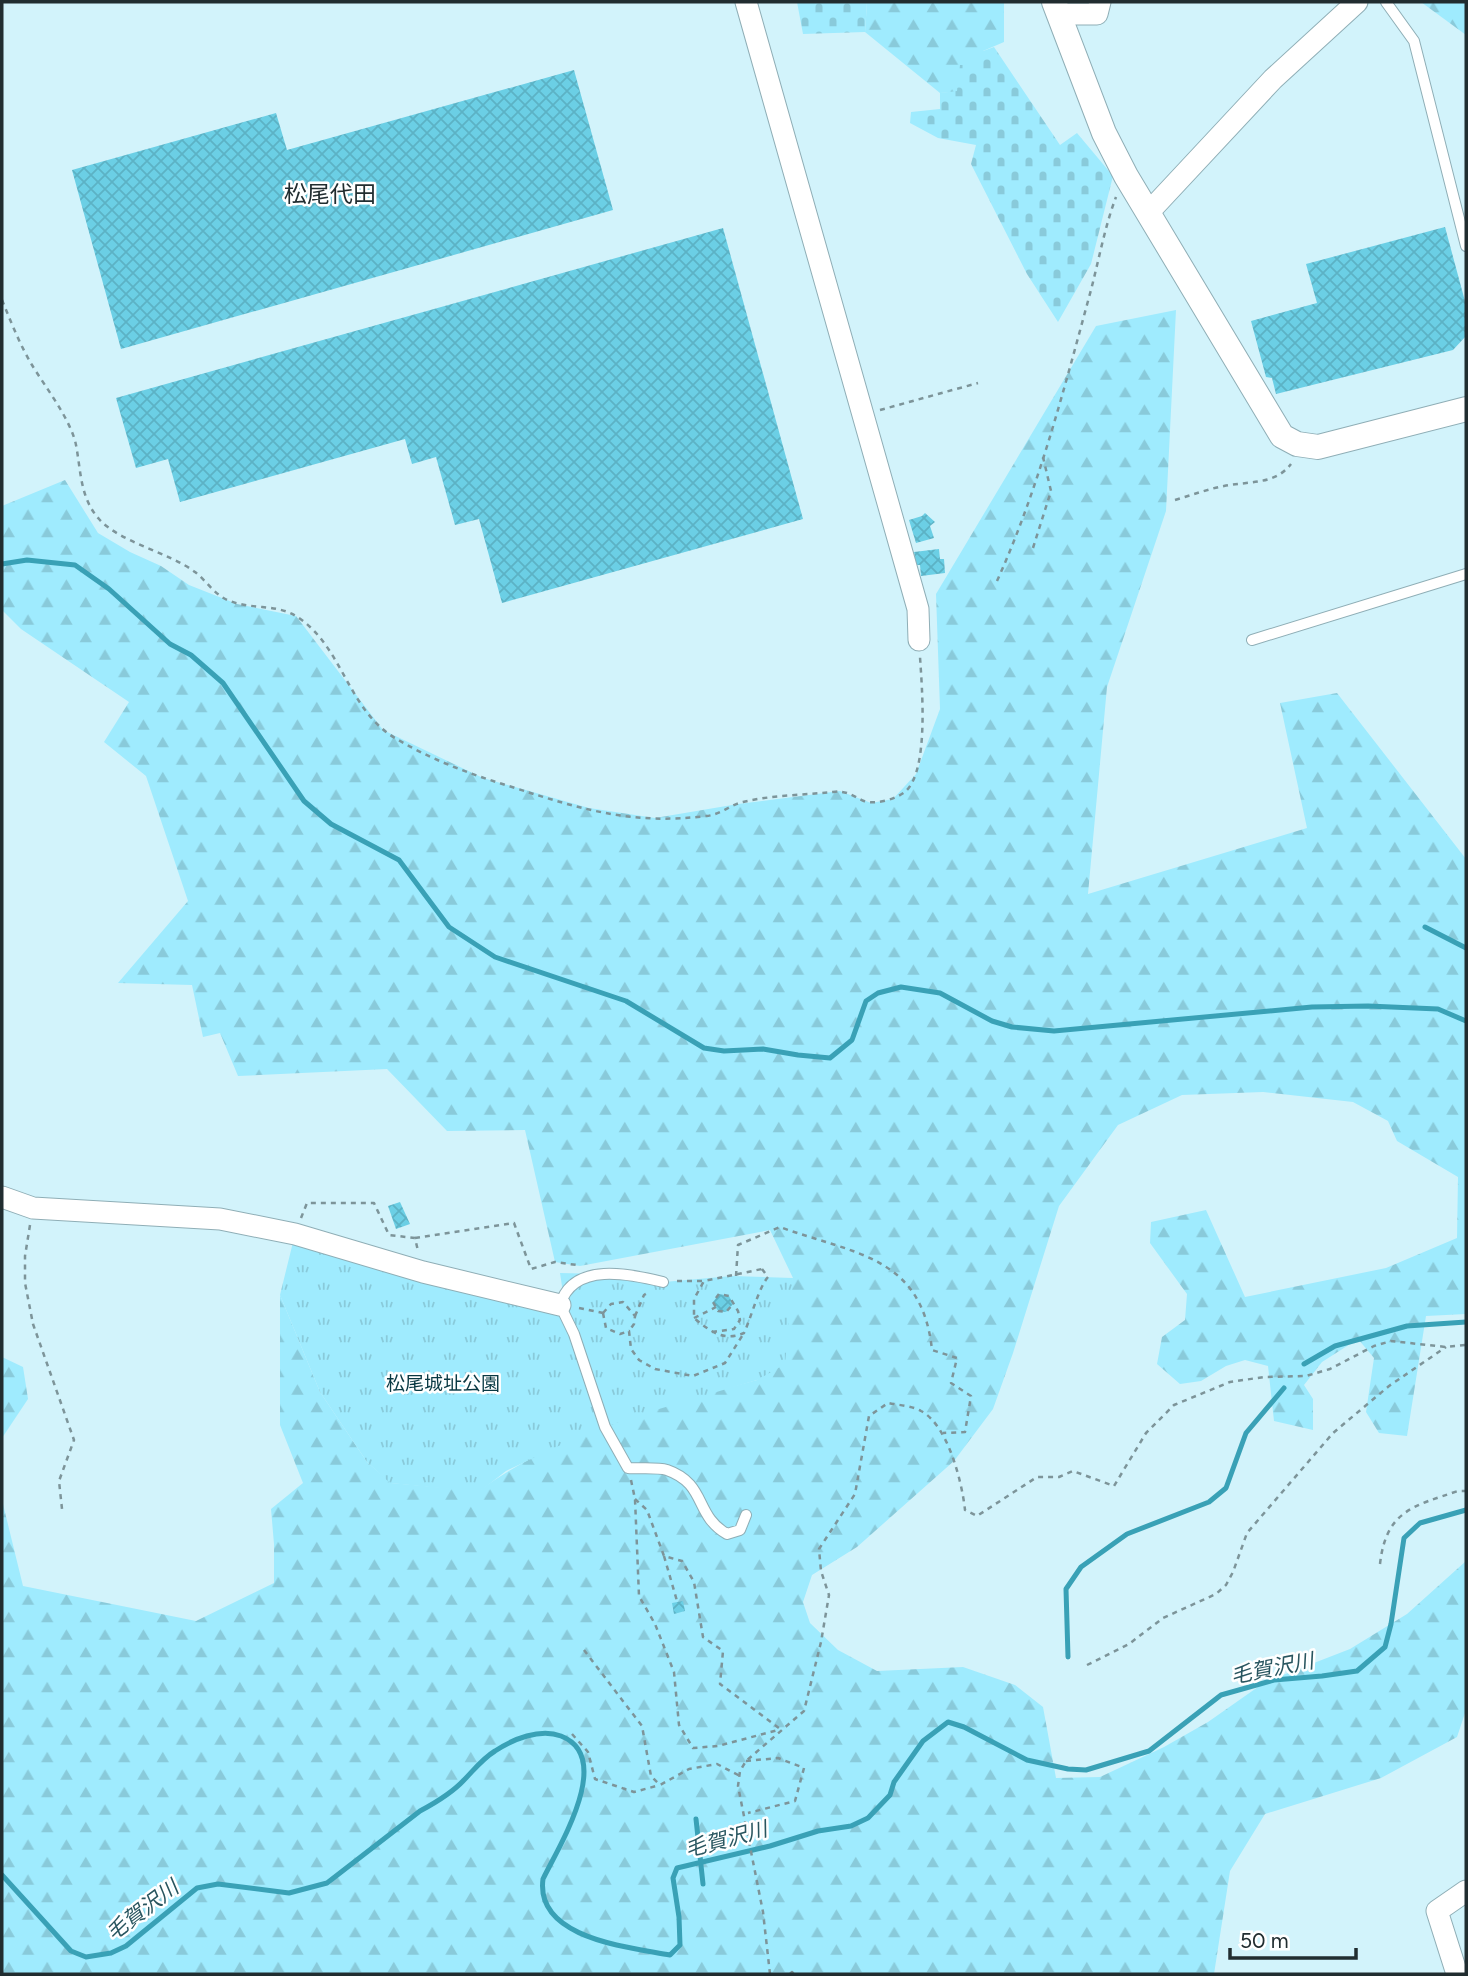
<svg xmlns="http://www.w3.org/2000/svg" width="1468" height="1976" viewBox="0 0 1468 1976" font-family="Figtree,'Noto Sans JP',sans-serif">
	<defs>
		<pattern id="forest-firs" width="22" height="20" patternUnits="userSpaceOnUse" patternTransform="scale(1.75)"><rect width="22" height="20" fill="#9febfe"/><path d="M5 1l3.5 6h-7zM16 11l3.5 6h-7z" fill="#89cada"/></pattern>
		<pattern id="cemetery-stones" width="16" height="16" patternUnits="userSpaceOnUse" patternTransform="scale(1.75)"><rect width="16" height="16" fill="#9febfe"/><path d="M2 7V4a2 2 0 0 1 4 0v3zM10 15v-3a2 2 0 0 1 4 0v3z" fill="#89cada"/></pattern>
		<pattern id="park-tufts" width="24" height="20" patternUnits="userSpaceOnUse" patternTransform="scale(1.75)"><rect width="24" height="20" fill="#9febfe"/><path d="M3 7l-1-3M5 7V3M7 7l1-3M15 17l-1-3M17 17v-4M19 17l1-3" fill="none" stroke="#89cada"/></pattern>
		<pattern id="building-cross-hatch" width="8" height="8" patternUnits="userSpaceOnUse" patternTransform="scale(1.75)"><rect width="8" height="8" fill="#6bcfe5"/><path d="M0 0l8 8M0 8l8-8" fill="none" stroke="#5cb2c5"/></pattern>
	</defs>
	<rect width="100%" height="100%" fill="#d2f3fb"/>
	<g fill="url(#forest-firs)">
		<polygon points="867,2 1004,2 1004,42 983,51 983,65 957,92 940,93 865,32"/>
		<polygon points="1421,2 1466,2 1466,35"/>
		<path d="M1176,310L1166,511L1107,687L1088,894L1307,828L1280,703L1337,693L1466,859V1314L1426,1316L1407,1436L1379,1433L1366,1412L1374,1358L1358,1339L1322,1362L1304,1385L1313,1399V1430L1274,1421L1268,1366L1245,1360L1226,1366L1201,1381L1180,1384L1157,1364L1162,1337L1185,1320L1187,1294L1150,1243L1151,1222L1206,1210L1245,1297L1386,1268L1457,1238L1458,1177L1397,1141L1388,1121L1353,1102L1263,1092L1182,1095L1118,1125L1059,1206L1013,1353L993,1409L954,1461L857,1547L812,1575L803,1602L810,1623L838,1650L877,1671L963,1667L1015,1685L1043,1707L1056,1778L1100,1777L1164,1747L1208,1722L1265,1682L1350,1649L1407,1614L1466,1561V1710L1457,1737L1381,1778L1265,1814L1230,1871L1214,1974H2V1500L23,1586L196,1621L274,1583V1544L271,1509L303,1483L280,1425V1295L320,1392L367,1462L391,1483L479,1491C559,1432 662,1405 757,1380L793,1278L770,1230L580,1266L555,1262L525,1130L447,1131L387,1069L238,1076L220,1033L203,1037L192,985L118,983L188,901L146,776L104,742L129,702L21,629L2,610V506L65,480L98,533L130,552L161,566L189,585L237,604L296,616L383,730L483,778L589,808L655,818L738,804L840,791L871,803L893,799L916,774L940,709L936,594L1096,326Z"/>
		<polygon points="2,1357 23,1367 28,1399 2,1438"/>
	</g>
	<g fill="url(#cemetery-stones)">
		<polygon points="797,2 867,2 865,32 803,34"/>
		<polygon points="994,47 1060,145 1077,133 1113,176 1091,264 1058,322 1027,274 971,164 976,145 938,138 910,123 911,112 940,109 940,93 957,91 960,65 983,65 983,51"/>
	</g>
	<polygon fill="url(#park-tufts)" points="295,1234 559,1304 563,1293 560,1273 604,1274 664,1282 732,1276 793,1278 785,1364 757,1380 632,1417 565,1443 506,1471 479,1492 390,1483 367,1462 320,1392 280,1295"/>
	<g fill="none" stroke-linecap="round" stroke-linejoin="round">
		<g stroke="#39a1b6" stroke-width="5">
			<polyline points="2,564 27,560 75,565 109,589 170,644 191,655 223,683 304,801 331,824 399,860 449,927 495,957 626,1001 704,1048 724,1051 763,1049 798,1055 830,1058 852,1040 866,1001 878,993 901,987 940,993 992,1021 1012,1027 1054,1031 1312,1007 1368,1006 1438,1009 1466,1021"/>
			<polyline points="1425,927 1466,948"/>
			<polyline points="1304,1364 1335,1346 1407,1326 1466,1322"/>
			<polyline points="1068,1657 1066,1589 1081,1567 1127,1534 1209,1502 1226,1488 1246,1433 1284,1388"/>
			<polyline points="696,1819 703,1884"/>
			<path d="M2,1875L71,1951L86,1957L111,1953L126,1946L197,1888L218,1884L289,1893L327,1883L420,1811C435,1803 452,1793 464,1780C474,1770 482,1759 495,1751C513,1739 540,1728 561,1736C615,1757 559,1846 543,1879C535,1939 629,1947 670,1955L680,1945L679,1917L673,1878L677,1868L770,1846L818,1831L851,1826L868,1818L890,1795L894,1782L923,1741L948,1722L964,1727L1027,1760L1068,1769L1086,1770L1149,1751L1221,1695L1274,1680L1322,1676L1357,1671L1385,1647L1391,1624L1404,1538L1420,1523L1466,1510"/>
		</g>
	</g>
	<g fill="url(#building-cross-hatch)">
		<polygon points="574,70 613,210 121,349 72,170 276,113 287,150"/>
		<polygon points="1445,227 1466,305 1466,336 1453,350 1276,394 1272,378 1266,377 1251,321 1317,303 1306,264"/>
		<polygon points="723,228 803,519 502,603 479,519 455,525 436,457 412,464 405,439 180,502 168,459 136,468 116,398"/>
		<polygon points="925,513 935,522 930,526 934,538 916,543 909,520 922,516"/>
		<polygon points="939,549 940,559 944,559 945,573 921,576 920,565 916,565 914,552"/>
		<polygon points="400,1202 410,1224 396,1229 388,1206"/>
		<polygon points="719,1294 729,1296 733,1304 726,1312 718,1311 713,1302"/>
		<polygon points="683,1601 685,1611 674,1614 672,1603"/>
	</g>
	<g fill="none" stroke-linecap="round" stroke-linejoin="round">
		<g stroke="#8faeb6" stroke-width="12">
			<g id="service">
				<polyline points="1386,2 1414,41 1466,246"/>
				<polyline points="1252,640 1466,574"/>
				<path d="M663,1282C630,1274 573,1261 560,1305L574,1334L605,1427L628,1468C640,1469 657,1467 667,1470C707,1484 694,1515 727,1534L740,1530L746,1515"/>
			</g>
		</g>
		<g stroke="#8faeb6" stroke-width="23">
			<g id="minor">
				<polyline points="746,2 918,609 919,640"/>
				<polyline points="1058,14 1097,14 1100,2"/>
				<polyline points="1148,213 1273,79 1357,2"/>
				<polyline points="2,1197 33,1208 220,1219 295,1234 423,1272 560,1305"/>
				<polyline points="1457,1974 1437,1911 1466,1891"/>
			</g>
		</g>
		<g stroke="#8faeb6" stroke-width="26">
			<polyline id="tertiary" points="1054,2 1104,133 1126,176 1282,436 1297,444 1318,447 1466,409"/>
		</g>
		<g stroke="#7d9499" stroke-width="2.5" stroke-dasharray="5 5" stroke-linecap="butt">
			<path d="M2,300C11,322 20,345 32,365C46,388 71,420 76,445C81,471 80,498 99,519C119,542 170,553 195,572C207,581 215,596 230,601C252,610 278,603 299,618C343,648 348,710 395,738C433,761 473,775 515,788C583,810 634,825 706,816C720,815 730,805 743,802C772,795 804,795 833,792C846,790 853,796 864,801C876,805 897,799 906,791C929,769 922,688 920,657"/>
			<polyline points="880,410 978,383"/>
			<path d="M1175,500C1192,495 1208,489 1224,486C1249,481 1275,485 1291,464"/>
			<polyline points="1033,548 1051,491 1043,457"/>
			<path d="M997,581C1039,488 1064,389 1091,290C1099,259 1105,226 1116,197"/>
			<polyline points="301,1218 307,1203 374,1203 389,1235 415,1238 418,1251"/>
			<polyline points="30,1225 25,1256 25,1283 33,1324 74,1440 59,1481 62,1509"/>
			<polyline points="415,1238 514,1223 531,1269 555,1262 577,1265"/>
			<path d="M762,1269L768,1277C759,1287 751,1318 744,1333C723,1342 710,1331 694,1318V1299L704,1281Z"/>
			<path d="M736,1276L738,1245L780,1227C853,1254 922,1255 932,1350L957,1358L951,1383L971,1396L965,1432L943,1433"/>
			<polyline points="677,1281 702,1281"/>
			<polyline points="579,1308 603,1313"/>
			<polyline points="603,1313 606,1328 620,1334 629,1331 631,1349 639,1360 655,1369 693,1376 725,1363 744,1333"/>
			<polyline points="603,1313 611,1304 623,1302 635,1316 634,1324 629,1331"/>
			<polyline points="635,1316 644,1295 649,1292"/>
			<polyline points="694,1318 716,1307"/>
			<polyline points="712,1332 734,1329 740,1320 738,1311 729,1296 719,1294 713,1302 718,1311 726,1312 733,1304"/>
			<polyline points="631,1480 635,1499 639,1596 655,1624 674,1672 679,1725 693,1748 718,1746 778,1730"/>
			<polyline points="635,1499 647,1510 664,1556 682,1561 694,1582 703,1637 723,1651 720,1684 780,1729"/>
			<polyline points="664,1556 677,1601"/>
			<path d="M1380,1564C1386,1511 1413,1506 1458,1491H1466"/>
			<polyline points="584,1650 642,1726 651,1776 660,1785 689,1769 717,1764 740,1776"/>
			<polyline points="1087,1665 1129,1644 1163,1618 1216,1594 1226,1585 1233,1572 1247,1533 1333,1433 1389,1386 1446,1347"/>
			<polyline points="572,1734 588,1752 595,1779 634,1792 660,1785"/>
			<polyline points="746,1761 778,1758 804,1768 795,1801 748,1813"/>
			<path d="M770,1974L763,1912L738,1786L740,1771L746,1761L804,1711L821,1642L829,1595L821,1571L819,1549L855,1494L869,1416L888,1403C898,1405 913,1406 921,1411C948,1425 962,1482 965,1510L977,1516L1037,1477H1059L1073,1471L1114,1486L1146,1433L1174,1405L1230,1382L1264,1377L1306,1376L1330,1369L1374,1346L1391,1341L1446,1347L1466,1345"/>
			<polyline points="790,1974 792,1972 794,1974"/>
		</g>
		<use href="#service" stroke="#fff" stroke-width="10"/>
		<use href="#minor" stroke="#fff" stroke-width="21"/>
		<use href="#tertiary" stroke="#fff" stroke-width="24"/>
	</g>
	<g text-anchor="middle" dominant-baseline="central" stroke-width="5" stroke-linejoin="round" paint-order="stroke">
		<g font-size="19" fill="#093943" stroke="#fff">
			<text x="443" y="1383">松尾城址公園</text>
		</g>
		<g font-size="21" font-style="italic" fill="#28555f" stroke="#fff">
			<text transform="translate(1272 1668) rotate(-11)">毛賀沢川</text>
			<text transform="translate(726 1839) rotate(-15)">毛賀沢川</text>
			<text transform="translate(142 1910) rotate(-37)">毛賀沢川</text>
		</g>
		<g font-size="23" fill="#212d30" stroke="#fff">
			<text x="330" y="194">松尾代田</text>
		</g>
	</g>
	<rect width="1468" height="1976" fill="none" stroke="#212d30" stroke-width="7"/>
	<path d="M1230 1948v10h126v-10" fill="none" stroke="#212d30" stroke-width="3.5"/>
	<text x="1240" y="1948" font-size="21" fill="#212d30" stroke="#ffffff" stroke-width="5" paint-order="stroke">50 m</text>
</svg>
